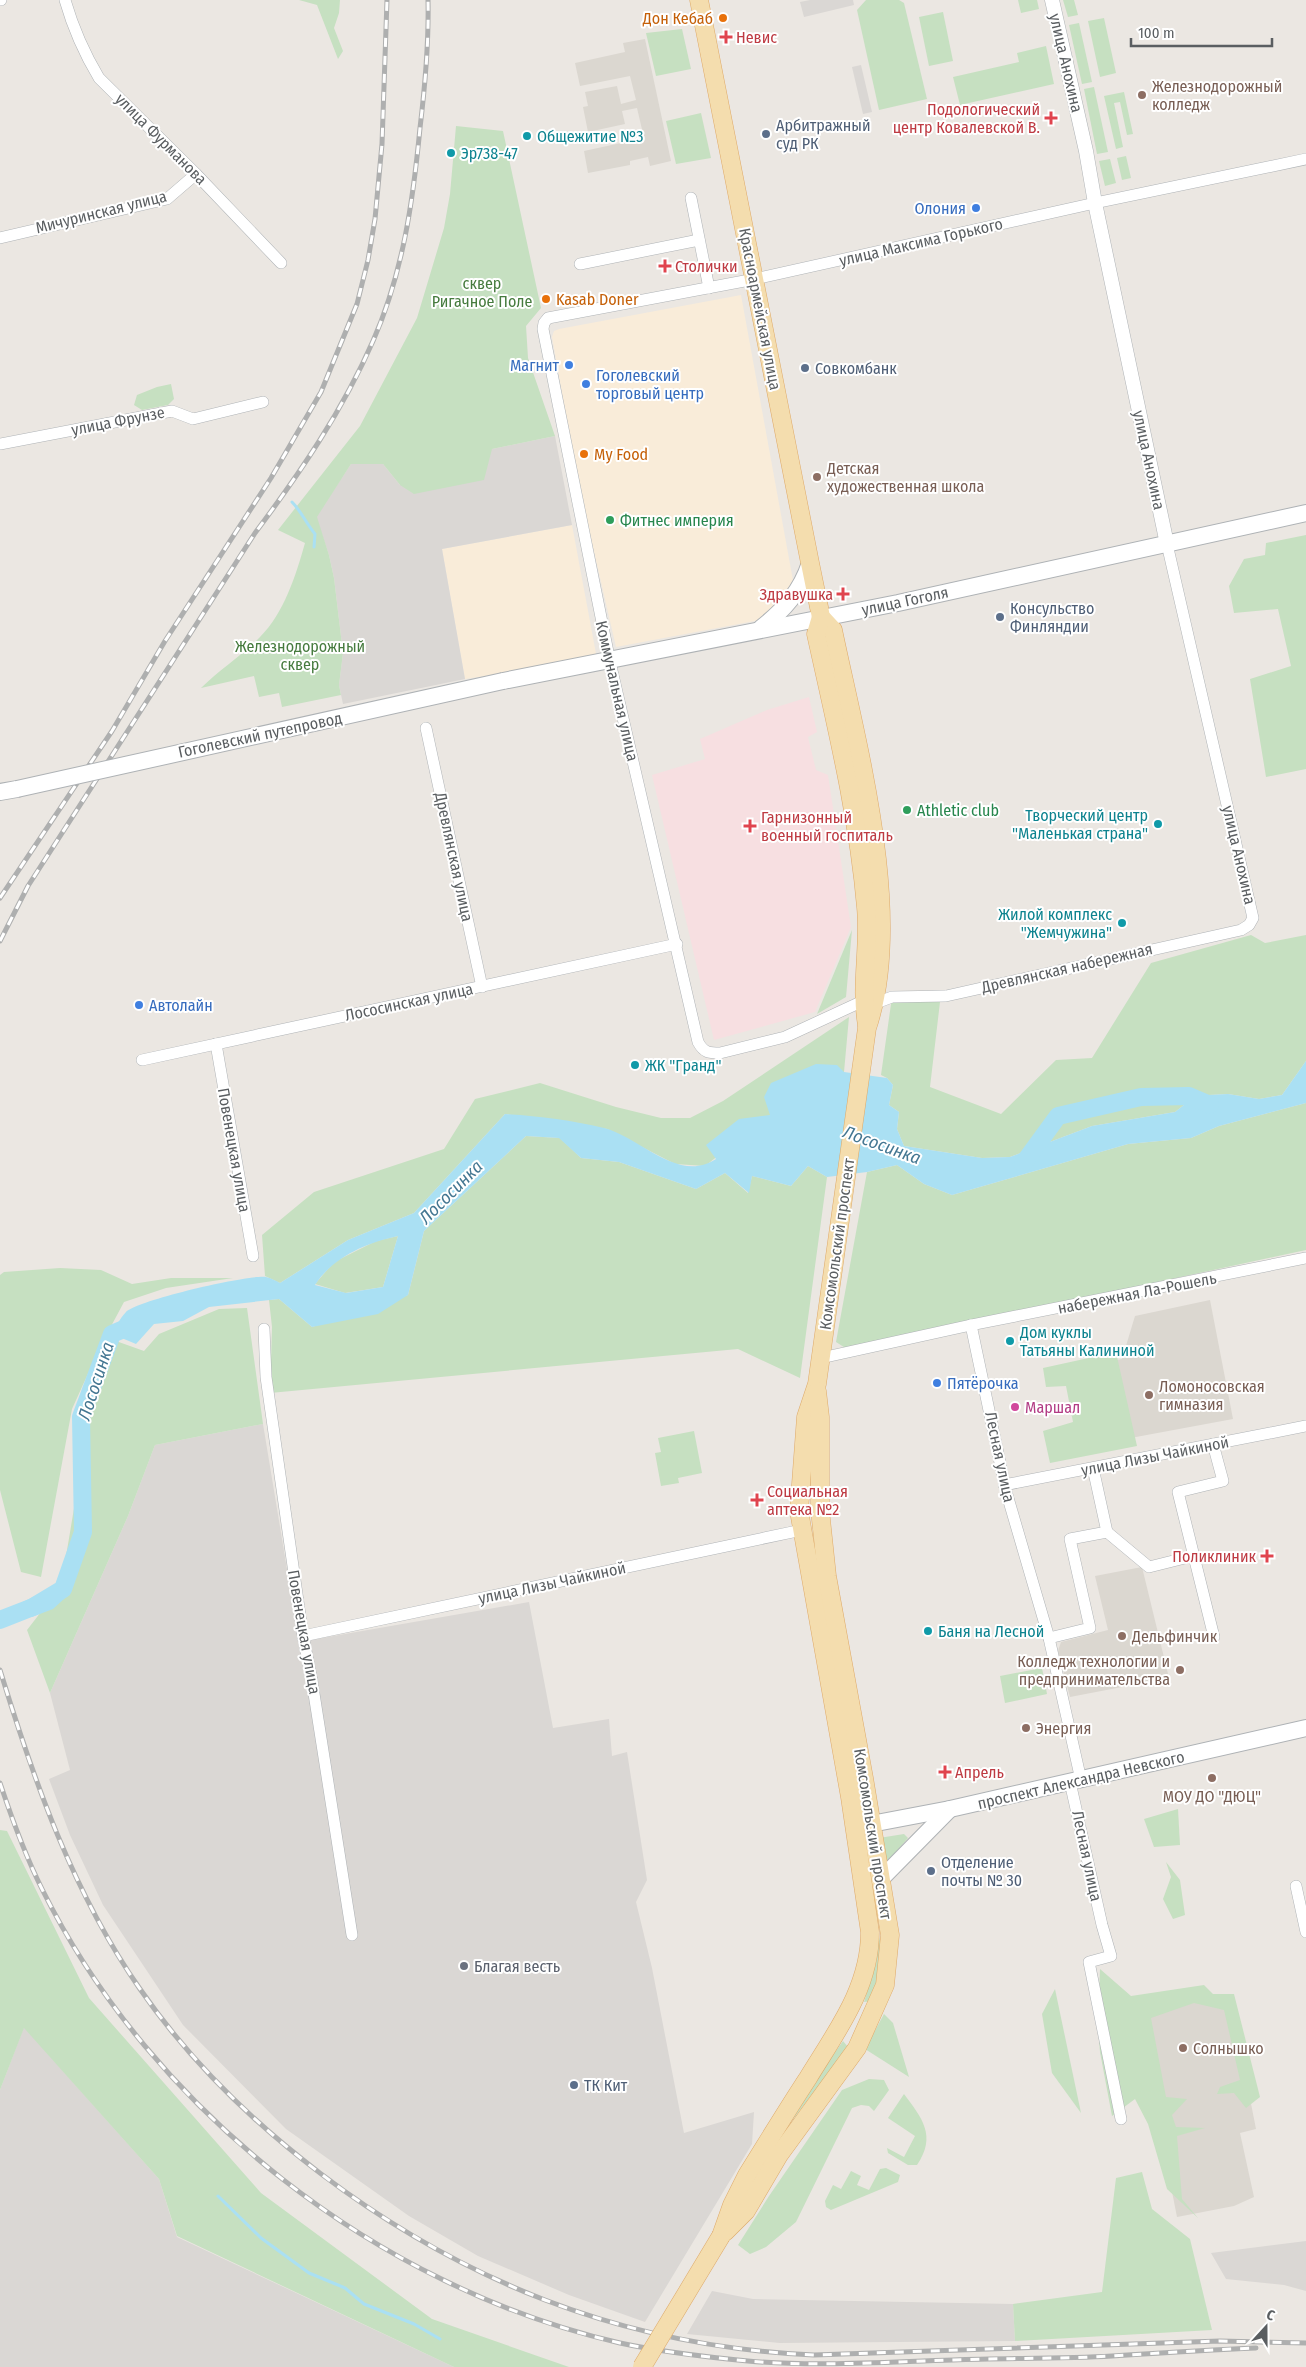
<svg xmlns="http://www.w3.org/2000/svg" width="1306" height="2367" viewBox="0 0 1306 2367" font-family="'Fira Sans Condensed',sans-serif">
	<rect width="100%" height="100%" fill="#ebe7e2"/>
	<g fill="#f9ecd9">
		<polygon points="741,295 794,586 766,619 616,647 577,478 552,337 554,331 559,329"/>
		<polygon points="572,525 597,659 465,679 442,549"/>
	</g>
	<g fill="#dad7d4">
		<polygon points="810,0 853,0 854,5 804,17 800,2"/>
		<polygon points="861,65 872,112 863,114 852,67"/>
		<polygon points="555,436 572,525 442,549 465,679 343,704 339,685 343,653 334,578 329,555 316,517 351,464 383,464 400,485 492,449"/>
		<polygon points="263,1424 299,1642 529,1602 553,1728 609,1719 612,1756 627,1752 647,1880 636,1902 652,1968 684,2133 754,2112 752,2144 645,2322 569,2295 478,2256 409,2216 286,2129 183,2025 103,1905 70,1835 49,1779 70,1770 50,1693 128,1516 155,1445"/>
		<polygon points="24,2027 159,2179 177,2237 454,2367 0,2367 0,2090"/>
		<polygon points="1306,2241 1306,2291 1284,2285 1226,2279 1211,2253"/>
		<polygon points="712,2291 753,2299 1013,2304 1015,2341 780,2343 687,2334"/>
	</g>
	<g fill="#dbd7d0">
		<polygon points="645,39 671,161 650,166 648,157 630,161 630,165 588,173 584,151 644,138 637,108 622,111 625,124 588,132 583,107 588,106 585,92 617,86 621,104 636,100 630,76 580,86 575,63 625,52 623,43"/>
		<polygon points="1210,1300 1233,1419 1082,1447 1065,1371 1122,1359 1135,1316"/>
		<polygon points="1142,1567 1169,1678 1070,1697 1058,1651 1061,1642 1108,1630 1095,1576"/>
		<polygon points="1230,1997 1256,2129 1240,2133 1254,2197 1234,2206 1177,2217 1136,2008"/>
	</g>
	<polygon fill="#f7dfe1" points="809,697 817,732 808,737 816,770 828,775 851,927 815,1012 714,1040 652,775 705,759 700,739 767,710"/>
	<g fill="#c6e0c1">
		<polygon points="299,0 340,0 339,13 334,28 343,51 338,59 317,5"/>
		<polygon points="866,0 899,0 904,3 927,99 879,110 857,10"/>
		<polygon points="1018,0 1037,0 1039,9 1021,13"/>
		<polygon points="1063,0 1074,0 1078,15 1068,17"/>
		<polygon points="943,12 953,61 929,66 919,17"/>
		<polygon points="1104,18 1116,73 1100,77 1088,21"/>
		<polygon points="1079,23 1092,82 1082,84 1069,25"/>
		<polygon points="682,29 691,69 656,76 646,33"/>
		<polygon points="1046,46 1054,84 960,105 953,77 1019,62 1017,53"/>
		<polygon points="1094,87 1108,152 1097,154 1084,89"/>
		<polygon points="1124,92 1133,134 1127,135 1120,102 1114,103 1123,147 1116,149 1104,96"/>
		<polygon points="701,113 711,158 676,164 666,121"/>
		<path d="M456,126L503,131L541,308L526,326L528,358L555,436L492,449L484,480L414,494L400,485L383,464H351L317,517L329,555L334,578L343,653L339,685L341,695L282,707L279,693L259,697L254,676L201,688C219,670 241,656 260,637C284,613 296,575 305,543L278,530L360,426L417,318L444,228L450,194Z"/>
		<polygon points="1126,156 1131,178 1122,180 1117,158"/>
		<polygon points="1110,159 1116,183 1105,186 1099,161"/>
		<polygon points="171,384 174,399 168,405 142,410 134,405 137,395 157,387"/>
		<polygon points="1306,535 1306,769 1266,777 1250,679 1291,666 1278,609 1234,613 1229,586 1244,559 1265,555 1266,543"/>
		<polygon points="852,930 846,997 817,1014"/>
		<polygon points="1251,935 1265,943 1306,935 1306,1061 1282,1095 1259,1099 1228,1094 1189,1096 1189,1101 1175,1112 1092,1126 1010,1157 982,1158 904,1146 897,1129 899,1112 889,1105 893,1085 887,1078 881,1075 892,997 940,1002 930,1087 1001,1114 1056,1060 1092,1058 1151,963"/>
		<polygon points="849,1017 844,1072 770,1115 705,1166 675,1164 607,1129 505,1114 414,1213 348,1240 280,1283 265,1276 262,1235 314,1192 444,1149 475,1099 540,1083 616,1107 661,1118 690,1118 723,1101"/>
		<polygon points="1306,1103 1306,1250 847,1349 836,1342 867,1172 897,1165 924,1184 952,1195 1128,1144 1191,1138 1219,1126"/>
		<polygon points="526,1136 560,1138 581,1158 619,1162 696,1189 725,1173 748,1193 752,1176 791,1186 808,1166 827,1177 800,1378 738,1349 270,1393 272,1327 269,1300 279,1299 312,1327 408,1295 424,1231"/>
		<polygon points="398,1236 383,1287 345,1293 315,1284 334,1262 376,1241"/>
		<polygon points="60,1268 101,1270 132,1284 171,1278 233,1278 166,1288 124,1302 101,1345 72,1409 41,1577 21,1572 0,1490 0,1275 4,1272"/>
		<polygon points="247,1308 263,1424 155,1445 128,1516 50,1693 27,1630 61,1586 89,1419 116,1341 144,1351 159,1334 219,1309"/>
		<polygon points="1116,1352 1137,1446 1050,1463 1043,1431 1073,1422 1066,1386 1046,1387 1043,1368"/>
		<polygon points="694,1431 702,1473 678,1478 679,1483 661,1486 655,1453 661,1452 658,1438"/>
		<polygon points="1042,1668 1047,1694 1005,1703 1000,1676"/>
		<polygon points="1178,1809 1180,1845 1154,1847 1144,1819"/>
		<polygon points="0,1830 7,1831 89,1998 261,2193 432,2319 569,2367 454,2367 177,2236 159,2179 24,2028 0,2090"/>
		<polygon points="904,1834 908,1838 886,1864 879,1838"/>
		<polygon points="1166,1862 1180,1880 1185,1915 1173,1919 1163,1899 1171,1877"/>
		<path d="M879,1937C885,1956 878,1982 872,2001L864,2002L876,1963Z"/>
		<polygon points="1100,1969 1131,1996 1204,1985 1213,1994 1234,1994 1260,2097 1246,2108 1234,2093 1217,2094 1220,2087 1240,2080 1224,2010 1194,2003 1151,2018 1166,2097 1187,2099 1172,2115 1176,2127 1205,2128 1177,2136 1182,2199 1198,2218 1167,2189 1148,2124 1135,2099 1112,2116 1100,2052 1098,2026"/>
		<polygon points="1055,1989 1081,2113 1052,2073 1042,2014"/>
		<polygon points="884,2014 893,2023 909,2077 865,2049"/>
		<polygon points="843,2041 848,2047 775,2143 808,2090"/>
		<polygon points="869,2079 884,2080 889,2090 874,2111 869,2106 861,2105 852,2108 796,2222 766,2247 750,2254 738,2245 769,2196 842,2090"/>
		<path d="M904,2094C922,2118 937,2136 917,2165H908L888,2153L887,2148L904,2157L915,2136L888,2118Z"/>
		<polygon points="886,2168 900,2175 898,2182 831,2210 826,2207 825,2201 833,2185 841,2189 851,2171 861,2176 857,2185 869,2190 880,2169"/>
		<polygon points="1142,2172 1152,2209 1190,2239 1212,2330 1015,2341 1013,2304 1102,2292 1116,2178"/>
	</g>
	<g fill="#aae0f3" fill-rule="evenodd">
		<path d="M1306,1061V1103L1219,1126L1191,1138L1128,1144L952,1195L924,1184L897,1165L867,1172L827,1177L808,1166L791,1186L752,1176L749,1193L725,1173L696,1189L619,1162L581,1158L559,1138L526,1136L424,1231L408,1295L378,1314L312,1327L279,1299L209,1307L183,1321L154,1324L136,1344L112,1334C116,1327 120,1318 126,1312C137,1300 250,1274 266,1277C271,1278 276,1281 280,1283L348,1240L414,1213L505,1114C539,1116 571,1120 604,1128C640,1137 678,1184 716,1159L706,1145L739,1119L770,1115L764,1097L771,1083L816,1064L837,1065L844,1072L887,1078L893,1085L889,1105L899,1112L897,1129L904,1146L982,1158L1010,1157L1092,1126L1175,1112L1189,1101V1096L1228,1094L1259,1099L1282,1095ZM398,1236L383,1287L346,1293L315,1285C333,1257 366,1243 398,1236Z"/>
		<polygon points="56,1586 65,1598 53,1609 32,1617 23,1616 8,1625 0,1626 0,1613"/>
	</g>
	<g fill="none" stroke-linecap="round" stroke-linejoin="round">
		<g stroke="#aae0f3" stroke-width="3">
			<path d="M292,502C301,511 306,523 315,534L314,547"/>
			<polyline points="218,2196 261,2238 309,2273 345,2288 364,2304 414,2324 440,2339"/>
		</g>
		<g stroke="#aae0f3" stroke-width="18">
			<polyline points="1023,1164 1058,1116 1141,1097 1189,1096 1210,1105"/>
			<polyline points="0,1620 33,1607 63,1589 83,1532 81,1417 112,1334 133,1325"/>
		</g>
		<g stroke="#afb3b6" stroke-width="12">
			<g id="minor">
				<polyline points="0,0 1,0"/>
				<path d="M65,0C73,28 84,53 99,78L196,174L281,263"/>
				<polyline points="691,198 709,288"/>
				<polyline points="0,238 167,199 196,174"/>
				<polyline points="580,264 699,240"/>
				<polyline points="0,444 172,411 193,419 263,402"/>
				<polyline points="426,728 482,987"/>
				<path d="M863,1001L785,1037L720,1053C709,1053 704,1053 698,1042L610,662L543,329L544,323L548,318L755,279L1095,203L1306,159"/>
				<polyline points="876,1003 892,997 946,996 1241,930 1249,925 1253,918 1167,544"/>
				<polyline points="216,1044 253,1256"/>
				<polyline points="142,1060 677,944"/>
				<polyline points="971,1325 1006,1491 1049,1638 1081,1780 1070,1782 1102,1925 1111,1956 1089,1962 1121,2119"/>
				<polyline points="264,1329 266,1377 303,1636 312,1681 352,1935"/>
				<polyline points="821,1358 971,1325 1306,1258"/>
				<polyline points="1213,1444 1223,1481 1178,1492 1214,1637"/>
				<polyline points="1004,1485 1306,1426"/>
				<polyline points="1107,1532 1149,1567 1193,1556"/>
				<polyline points="303,1636 802,1530"/>
				<polyline points="1049,1638 1090,1628 1070,1539 1107,1532 1093,1468"/>
				<polyline points="1296,1886 1306,1932"/>
			</g>
		</g>
		<g stroke="#afb3b6" stroke-width="15">
			<polyline id="tertiary" points="1052,0 1086,151 1095,203 1167,544"/>
		</g>
		<g stroke="#aeb2b5" stroke-width="18">
			<g id="secondary">
				<path d="M761,628C784,610 801,591 810,563"/>
				<polyline points="503,681 898,603 1306,513"/>
				<polyline points="0,792 17,789"/>
				<polyline points="871,1824 950,1809 1306,1728"/>
				<polyline points="880,1880 950,1809"/>
			</g>
		</g>
		<g stroke="#dea968" stroke-width="19">
			<g id="primary">
				<path d="M699,0L810,563L821,617L833,630C857,745 905,916 867,1028L817,1384L806,1417L799,1511L850,1797L870,1932C870,1988 836,2032 808,2078C787,2110 767,2143 747,2175L732,2205L721,2236"/>
				<path d="M821,617L816,634C836,725 858,814 866,907C870,947 860,986 867,1025"/>
				<polyline points="725,2232 746,2211 779,2155 857,2048 885,1985 890,1935 864,1778 827,1576 820,1510 820,1417 817,1391"/>
			</g>
		</g>
		<use href="#minor" stroke="#fff" stroke-width="11"/>
		<use href="#tertiary" stroke="#fff" stroke-width="14"/>
		<use href="#secondary" stroke="#fff" stroke-width="16"/>
		<use href="#primary" stroke="#f4ddae" stroke-width="18"/>
		<g stroke="#aeafaf" stroke-width="5">
			<g id="rail">
				<polyline points="0,898 112,731 165,641 271,478 321,392 357,304 368,260 375,219 382,144 387,0"/>
				<path d="M0,941L28,886L255,533C300,473 343,410 373,341C403,273 413,201 420,128C425,86 429,43 428,0"/>
				<path d="M0,1670C34,1781 73,1893 140,1989C234,2125 392,2241 545,2300C631,2333 723,2351 814,2355L1220,2341L1306,2343"/>
				<path d="M0,1783C12,1819 25,1855 42,1889C152,2111 379,2288 620,2343C662,2352 706,2357 748,2361C816,2367 885,2362 953,2360C1006,2358 1059,2359 1112,2356C1160,2353 1208,2350 1256,2348"/>
			</g>
		</g>
		<use href="#rail" stroke="#fff" stroke-width="3" stroke-dasharray="9" stroke-linecap="butt"/>
		<g stroke="#aeb2b5" stroke-width="18" stroke-linecap="butt">
			<polyline id="secondary-bridge" points="17,789 503,681"/>
		</g>
		<g stroke="#dea968" stroke-width="19" stroke-linecap="butt">
			<polyline id="primary-bridge" points="642,2367 721,2236"/>
		</g>
		<use href="#secondary-bridge" stroke="#fff" stroke-width="16"/>
		<use href="#primary-bridge" stroke="#f4ddae" stroke-width="18"/>
	</g>
	<g fill="#e8710a" stroke="#fff" stroke-width="2">
		<circle cx="723" cy="18" r="5"/>
		<circle cx="546" cy="299" r="5"/>
		<circle cx="584" cy="454" r="5"/>
	</g>
	<g fill="#e0444e" stroke="#fff" stroke-width="2">
		<path d="M723.5 29.5h5v5h5v5h-5v5h-5v-5h-5v-5h5z"/>
		<path d="M1048.5 110.5h5v5h5v5h-5v5h-5v-5h-5v-5h5z"/>
		<path d="M662.5 258.5h5v5h5v5h-5v5h-5v-5h-5v-5h5z"/>
		<path d="M840.5 586.5h5v5h5v5h-5v5h-5v-5h-5v-5h5z"/>
		<path d="M747.5 818.5h5v5h5v5h-5v5h-5v-5h-5v-5h5z"/>
		<path d="M754.5 1492.5h5v5h5v5h-5v5h-5v-5h-5v-5h5z"/>
		<path d="M1264.5 1548.5h5v5h5v5h-5v5h-5v-5h-5v-5h5z"/>
		<path d="M942.5 1764.5h5v5h5v5h-5v5h-5v-5h-5v-5h5z"/>
	</g>
	<g fill="#8d6e63" stroke="#fff" stroke-width="2">
		<circle cx="1142" cy="95" r="5"/>
		<circle cx="817" cy="477" r="5"/>
		<circle cx="1149" cy="1395" r="5"/>
		<circle cx="1122" cy="1636" r="5"/>
		<circle cx="1180" cy="1670" r="5"/>
		<circle cx="1026" cy="1728" r="5"/>
		<circle cx="1212" cy="1778" r="5"/>
		<circle cx="1183" cy="2048" r="5"/>
	</g>
	<g fill="#5c6f8a" stroke="#fff" stroke-width="2">
		<circle cx="766" cy="134" r="5"/>
		<circle cx="805" cy="368" r="5"/>
		<circle cx="1000" cy="617" r="5"/>
		<circle cx="931" cy="1871" r="5"/>
		<circle cx="574" cy="2085" r="5"/>
	</g>
	<g fill="#0f9aa8" stroke="#fff" stroke-width="2">
		<circle cx="527" cy="136" r="5"/>
		<circle cx="451" cy="153" r="5"/>
		<circle cx="1158" cy="824" r="5"/>
		<circle cx="1122" cy="923" r="5"/>
		<circle cx="635" cy="1065" r="5"/>
		<circle cx="1010" cy="1341" r="5"/>
		<circle cx="928" cy="1631" r="5"/>
	</g>
	<g fill="#3f7fe0" stroke="#fff" stroke-width="2">
		<circle cx="976" cy="208" r="5"/>
		<circle cx="569" cy="365" r="5"/>
		<circle cx="586" cy="384" r="5"/>
		<circle cx="139" cy="1005" r="5"/>
		<circle cx="937" cy="1383" r="5"/>
	</g>
	<g fill="#2e9e5b" stroke="#fff" stroke-width="2">
		<circle cx="610" cy="520" r="5"/>
		<circle cx="907" cy="810" r="5"/>
	</g>
	<circle fill="#d1479c" stroke="#fff" stroke-width="2" cx="1015" cy="1407" r="5"/>
	<circle fill="#6b7280" stroke="#fff" stroke-width="2" cx="464" cy="1966" r="5"/>
	<g text-anchor="middle" dominant-baseline="central" stroke-width="4" stroke-linejoin="round" paint-order="stroke">
		<g font-size="16" fill="#c56008" stroke="#fff" text-anchor="start">
			<text x="713" y="18" text-anchor="end">Дон Кебаб</text>
			<text x="556" y="299">Kasab Doner</text>
			<text x="594" y="454">My Food</text>
		</g>
		<g font-size="16" fill="#be3a42" stroke="#fff" text-anchor="start">
			<text x="736" y="37">Невис</text>
			<text x="1040" y="109" text-anchor="end">Подологический<tspan x="1040" dy="18">центр Ковалевской В.</tspan></text>
			<text x="675" y="266">Столички</text>
			<text x="833" y="594" text-anchor="end">Здравушка</text>
			<text x="761" y="817">Гарнизонный<tspan x="761" dy="18">военный госпиталь</tspan></text>
			<text x="767" y="1491">Социальная<tspan x="767" dy="18">аптека №2</tspan></text>
			<text x="1256" y="1556" text-anchor="end">Поликлиник</text>
			<text x="955" y="1772">Апрель</text>
		</g>
		<g font-size="16" fill="#5a5e61" stroke="#fff">
			<text transform="translate(1066 63) rotate(77)">улица Анохина</text>
			<text transform="translate(161 139) rotate(45)">улица Фурманова</text>
			<text transform="translate(101 212) rotate(-14)">Мичуринская улица</text>
			<text transform="translate(921 242) rotate(-13)">улица Максима Горького</text>
			<text transform="translate(760 309) rotate(79)">Красноармейская улица</text>
			<text transform="translate(118 421) rotate(-11)">улица Фрунзе</text>
			<text transform="translate(1149 460) rotate(78)">улица Анохина</text>
			<text transform="translate(905 601) rotate(-12)">улица Гоголя</text>
			<text transform="translate(617 691) rotate(77)">Коммунальная улица</text>
			<text transform="translate(260 735) rotate(-12)">Гоголевский путепровод</text>
			<text transform="translate(1239 855) rotate(77)">улица Анохина</text>
			<text transform="translate(454 857) rotate(78)">Древлянская улица</text>
			<text transform="translate(1067 968) rotate(-13)">Древлянская набережная</text>
			<text transform="translate(409 1002) rotate(-12)">Лососинская улица</text>
			<text transform="translate(234 1150) rotate(80)">Повенецкая улица</text>
			<text transform="translate(837 1244) rotate(-82)">Комсомольский проспект</text>
			<text transform="translate(1137 1293) rotate(-11)">набережная Ла-Рошель</text>
			<text transform="translate(1155 1456) rotate(-11)">улица Лизы Чайкиной</text>
			<text transform="translate(1000 1457) rotate(78)">Лесная улица</text>
			<text transform="translate(552 1583) rotate(-12)">улица Лизы Чайкиной</text>
			<text transform="translate(304 1632) rotate(80)">Повенецкая улица</text>
			<text transform="translate(1081 1780) rotate(-13)">проспект Александра Невского</text>
			<text transform="translate(873 1834) rotate(81)">Комсомольский проспект</text>
			<text transform="translate(1087 1856) rotate(78)">Лесная улица</text>
		</g>
		<g font-size="16" fill="#785e54" stroke="#fff" text-anchor="start">
			<text x="1152" y="86">Железнодорожный<tspan x="1152" dy="18">колледж</tspan></text>
			<text x="827" y="468">Детская<tspan x="827" dy="18">художественная школа</tspan></text>
			<text x="1159" y="1386">Ломоносовская<tspan x="1159" dy="18">гимназия</tspan></text>
			<text x="1132" y="1636">Дельфинчик</text>
			<text x="1170" y="1661" text-anchor="end">Колледж технологии и<tspan x="1170" dy="18">предпринимательства</tspan></text>
			<text x="1036" y="1728">Энергия</text>
			<text x="1212" y="1796" text-anchor="middle">МОУ ДО "ДЮЦ"</text>
			<text x="1193" y="2048">Солнышко</text>
		</g>
		<g font-size="16" fill="#4e5e75" stroke="#fff" text-anchor="start">
			<text x="776" y="125">Арбитражный<tspan x="776" dy="18">суд РК</tspan></text>
			<text x="815" y="368">Совкомбанк</text>
			<text x="1010" y="608">Консульство<tspan x="1010" dy="18">Финляндии</tspan></text>
			<text x="941" y="1862">Отделение<tspan x="941" dy="18">почты № 30</tspan></text>
			<text x="584" y="2085">ТК Кит</text>
		</g>
		<g font-size="16" fill="#0d838f" stroke="#fff" text-anchor="start">
			<text x="537" y="136">Общежитие №3</text>
			<text x="461" y="153">Эр738-47</text>
			<text x="1148" y="815" text-anchor="end">Творческий центр<tspan x="1148" dy="18">"Маленькая страна"</tspan></text>
			<text x="1112" y="914" text-anchor="end">Жилой комплекс<tspan x="1112" dy="18">"Жемчужина"</tspan></text>
			<text x="645" y="1065">ЖК "Гранд"</text>
			<text x="1020" y="1332">Дом куклы<tspan x="1020" dy="18">Татьяны Калининой</tspan></text>
			<text x="938" y="1631">Баня на Лесной</text>
		</g>
		<g font-size="16" fill="#366cbe" stroke="#fff" text-anchor="start">
			<text x="966" y="208" text-anchor="end">Олония</text>
			<text x="559" y="365" text-anchor="end">Магнит</text>
			<text x="596" y="375">Гоголевский<tspan x="596" dy="18">торговый центр</tspan></text>
			<text x="149" y="1005">Автолайн</text>
			<text x="947" y="1383">Пятёрочка</text>
		</g>
		<g font-size="16" fill="#467b3e" stroke="#fff">
			<text x="482" y="283">сквер<tspan x="482" dy="18">Ригачное Поле</tspan></text>
			<text x="300" y="646">Железнодорожный<tspan x="300" dy="18">сквер</tspan></text>
		</g>
		<g font-size="16" fill="#27864d" stroke="#fff" text-anchor="start">
			<text x="620" y="520">Фитнес империя</text>
			<text x="917" y="810">Athletic club</text>
		</g>
		<g font-size="16" fill="#b23c85" stroke="#fff" text-anchor="start">
			<text x="1025" y="1407">Маршал</text>
		</g>
		<g font-size="16" fill="#5b616d" stroke="#fff" text-anchor="start">
			<text x="474" y="1966">Благая весть</text>
		</g>
		<g font-size="18" font-style="italic" fill="#447792" stroke="#fff">
			<text transform="translate(882 1145) rotate(20)">Лососинка</text>
			<text transform="translate(451 1192) rotate(-45)">Лососинка</text>
			<text transform="translate(96 1381) rotate(-72)">Лососинка</text>
		</g>
	</g>
	<g transform="translate(1266 2327) rotate(21)" stroke="#ffffff" stroke-width="4" paint-order="stroke">
	<path d="M0-4L9 19L0 12L-9 19Z" fill="#5a5e61"/>
	<text y="-8" font-size="14" font-weight="bold" text-anchor="middle" fill="#5a5e61">С</text>
	</g>
	<path d="M1131 38v8h141v-8" fill="none" stroke="#5a5e61" stroke-width="2.5"/>
	<text x="1138" y="38" font-size="15" fill="#5a5e61" stroke="#ffffff" stroke-width="4" paint-order="stroke">100 m</text>
</svg>
